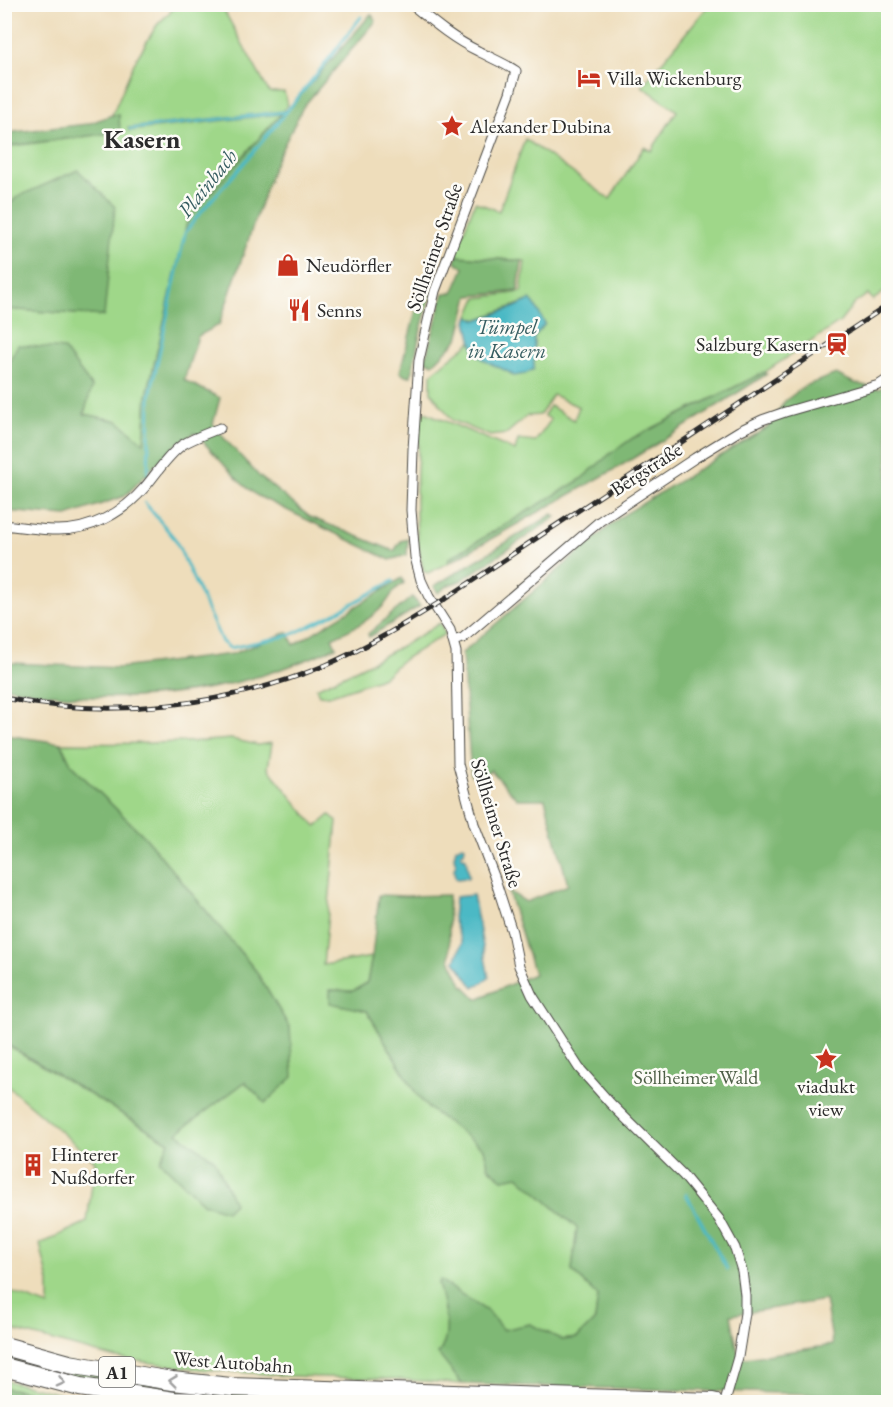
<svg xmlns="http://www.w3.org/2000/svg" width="893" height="1407" viewBox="0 0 893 1407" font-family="'EB Garamond',serif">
	<rect width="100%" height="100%" fill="#fdfcf7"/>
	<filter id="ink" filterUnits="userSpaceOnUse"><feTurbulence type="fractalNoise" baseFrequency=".0167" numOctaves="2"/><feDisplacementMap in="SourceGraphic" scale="12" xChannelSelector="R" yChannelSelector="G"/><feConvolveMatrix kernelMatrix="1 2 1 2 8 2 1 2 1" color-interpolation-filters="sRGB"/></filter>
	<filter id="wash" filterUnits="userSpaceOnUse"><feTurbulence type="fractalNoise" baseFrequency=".008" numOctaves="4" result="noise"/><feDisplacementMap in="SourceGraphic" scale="24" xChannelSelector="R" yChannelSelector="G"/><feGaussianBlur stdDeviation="1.35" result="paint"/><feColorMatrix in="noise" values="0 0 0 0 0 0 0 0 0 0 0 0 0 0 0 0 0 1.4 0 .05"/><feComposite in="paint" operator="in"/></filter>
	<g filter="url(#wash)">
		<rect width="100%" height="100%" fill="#edb"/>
		<g fill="#9fd789" stroke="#65815a" stroke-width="1.5">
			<polygon points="177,5 221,5 269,92 284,92 288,105 283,111 128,128 129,131 281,114 188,218 147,395 144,444 118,421 84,414 18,345 5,370 5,309 104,316 17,197 5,210 5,147 119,132 119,115 112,115 135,61 157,25"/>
			<path d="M709,5H888V289L873,300L868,294L854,304L840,322L765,372L633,438L610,454L580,480L448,559L450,562L428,573L424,572C410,523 418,469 420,418L425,412L515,451L518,440L535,442L551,420L544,415L550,406L574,420L579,407L553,395L540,415L527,416L506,434L490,436L452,420L431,392V374L472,341C483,368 496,359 514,376L534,369V337L545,324L534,303L530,300L476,320L469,316L477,298L521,292L525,261L457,256L456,251L475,202L499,211L525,139L610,199L644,147L651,151L677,111L642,86Z"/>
			<path d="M440,623L445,634L401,661L385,676L376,680L329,696L319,695L316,688C359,669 400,649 440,623Z"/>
			<path d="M231,739L258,745L272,743L268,768L316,827L330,815L337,821L323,965L372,957L367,983L353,991L331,990L367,1011L417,1095L428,1108L484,1149L489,1168L503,1179L518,1176L577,1228L572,1271L598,1296L595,1320L577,1338L562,1340L530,1324L503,1330L487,1311L443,1306C447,1324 450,1339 439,1354L462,1384L394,1379L288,1376L197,1369L116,1358L5,1328V1290L49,1306V1282L40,1244L87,1222L95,1161L5,1084L4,1043L169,1142L215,1160L176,1133L245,1082L265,1102L256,971L145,837L72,766L61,743C118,744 174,744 231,739Z"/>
			<polygon points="5,1353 274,1397 272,1400 196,1397 64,1376 5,1360"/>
			<polygon points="4,1380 81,1399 102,1402 84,1402 57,1396 5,1388"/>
		</g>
		<g fill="#7fb875" stroke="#557250" stroke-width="1.5" fill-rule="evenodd">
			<polygon points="371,14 376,21 303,107 274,165 219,325 198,336 184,380 220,398 213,424 224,438 259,476 310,517 394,551 401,541 408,539 407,555 390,560 256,495 240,482 195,433 181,441 163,457 125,496 67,516 5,511 5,370 18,345 64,349 92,387 84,414 118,421 144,443 147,395 188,218 281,114 290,108"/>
			<polygon points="112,115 119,115 120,132 9,146 6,137 14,132 88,124"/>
			<polygon points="78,170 115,207 104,316 5,309 5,210 17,197"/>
			<polygon points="457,256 522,261 518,291 469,296 458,339 433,364 425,360 444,293 453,293 464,268 455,261"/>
			<polygon points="427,287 432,290 420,333 411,376 405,376 400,372 421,291"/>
			<polygon points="765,372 767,374 673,434 617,468 450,562 448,559 580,480 610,454 633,438"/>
			<path d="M836,374L854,383L879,389L888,384V1396L462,1384L438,1354C454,1333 443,1306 438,1283L440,1280L487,1311L503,1330L530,1324L562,1340L577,1338L595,1320L598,1296L572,1271L577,1228L518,1176L503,1179L489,1168L484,1149L428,1108L417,1095L367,1011L330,1003V990L353,991L367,983L372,957L379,895L406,896L448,895L450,959L462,984L477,999L534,974L508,891L526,902L568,885L545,799H517L491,770L482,775H471L462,653L620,517L768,427L785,401L805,386ZM825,1300L833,1345L739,1359L731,1315Z"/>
			<polygon points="553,514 556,517 460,581 449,585 438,593 434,586"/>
			<path d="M402,578L404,583C391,591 394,593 385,604C371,620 352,629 332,638L336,647C231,696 119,709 5,687V662L11,663L119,668L232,654L288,632L294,645Z"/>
			<polygon points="412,597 420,606 369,637 368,634"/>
			<polygon points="5,735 61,743 72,766 145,837 256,971 290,1028 293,1077 265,1103 245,1082 177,1133 215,1160 234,1203 226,1211 204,1204 160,1161 169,1142 5,1043"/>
			<polygon points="4,1388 57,1396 84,1402 5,1402"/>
		</g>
		<g fill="#4bb9c5" stroke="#3b7278" stroke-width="1.5">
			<path d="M530,300L534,303L545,324L534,337V369L525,374L514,376C504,367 490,366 480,357C471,349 470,332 467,321L469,316L477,320L515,307Z"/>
			<polygon points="462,845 465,846 464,852 461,853 461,856 466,858 469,878 455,879 454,869 456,864 454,857 456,848"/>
			<polygon points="473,895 489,978 474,988 455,961 462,943 453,919 455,897"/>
		</g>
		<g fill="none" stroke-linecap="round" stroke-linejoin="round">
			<g stroke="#4bb9c5" stroke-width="3">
				<polyline points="130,129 285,112"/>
				<path d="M148,475L150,396L185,233C201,210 221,190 239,169C281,119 322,69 361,17"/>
				<polyline points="145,503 175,539 222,642 230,648 291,635 339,611 393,581"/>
				<polyline points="686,1194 727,1269"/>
			</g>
		</g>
	</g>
	<g filter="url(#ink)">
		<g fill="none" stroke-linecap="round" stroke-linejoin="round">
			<g stroke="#484641" stroke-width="11">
				<g id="street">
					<path d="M411,4C433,22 453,39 478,51C491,58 504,63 516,71L510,93L435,291L419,360L413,449L411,510L415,557L421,580L429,597L450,630L456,652L458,764L474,824L494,876L512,932L519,966L532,995L579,1068L610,1103L683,1175L719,1219L735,1248L742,1271L745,1295V1313L738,1357L725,1402"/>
					<path d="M4,525C21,527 39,530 55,530C90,531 123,513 145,487C157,473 167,456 182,445C193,438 208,433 220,428"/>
					<polyline points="453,641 463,638 600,521 695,458 739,431 762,420 785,412 879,385 888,379"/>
				</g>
			</g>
			<g stroke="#484641" stroke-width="20">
				<g id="highway">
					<polyline points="4,1346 69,1364 172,1381 231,1387 713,1402"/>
					<polyline points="4,1367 80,1387 174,1401 199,1402"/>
				</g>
			</g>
			<use href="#street" stroke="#fff" stroke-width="9"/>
			<use href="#highway" stroke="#fff" stroke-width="18"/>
			<g stroke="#2b2b2b" stroke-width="5">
				<path id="rail" d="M4,698C111,719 226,707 326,665C368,647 406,623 445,599L888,305"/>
			</g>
			<use href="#rail" stroke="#fdfcf7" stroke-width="3" stroke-dasharray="9" stroke-linecap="butt"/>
		</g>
		<defs><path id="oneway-chevron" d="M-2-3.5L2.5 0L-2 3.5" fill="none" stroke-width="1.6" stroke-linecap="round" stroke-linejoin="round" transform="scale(1.5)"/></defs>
		<g stroke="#a0a0a0">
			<use href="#oneway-chevron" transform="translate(173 1381) rotate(-173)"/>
			<use href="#oneway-chevron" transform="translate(61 1382) rotate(15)"/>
		</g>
	</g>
	<defs>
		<g id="hotel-bare" transform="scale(1.8)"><path d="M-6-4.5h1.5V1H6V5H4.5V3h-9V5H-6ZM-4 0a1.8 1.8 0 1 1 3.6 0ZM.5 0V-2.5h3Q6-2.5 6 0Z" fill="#c8321e" stroke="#fdfcf7" stroke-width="2.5" paint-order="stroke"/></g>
		<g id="sight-bare" transform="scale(1.8)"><path d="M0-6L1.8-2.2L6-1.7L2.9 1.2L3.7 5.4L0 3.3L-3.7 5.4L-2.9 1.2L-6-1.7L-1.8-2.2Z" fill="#c8321e" stroke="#fdfcf7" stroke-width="2.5" paint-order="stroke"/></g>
		<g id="shop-bare" transform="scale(1.8)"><path d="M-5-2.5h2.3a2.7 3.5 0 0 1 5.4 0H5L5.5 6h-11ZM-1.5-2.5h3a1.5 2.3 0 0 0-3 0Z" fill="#c8321e" stroke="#fdfcf7" stroke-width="2.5" paint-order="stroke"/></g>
		<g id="restaurant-bare" transform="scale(1.8)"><path d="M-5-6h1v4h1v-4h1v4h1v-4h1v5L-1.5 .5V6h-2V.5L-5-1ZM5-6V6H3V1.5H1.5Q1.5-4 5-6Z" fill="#c8321e" stroke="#fdfcf7" stroke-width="2.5" paint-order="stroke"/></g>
		<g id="station-bare" transform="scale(1.8)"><path d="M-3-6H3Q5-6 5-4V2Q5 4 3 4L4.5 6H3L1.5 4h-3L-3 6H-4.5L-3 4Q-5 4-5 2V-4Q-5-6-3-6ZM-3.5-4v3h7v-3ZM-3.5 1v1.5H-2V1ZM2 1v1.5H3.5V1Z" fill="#c8321e" stroke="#fdfcf7" stroke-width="2.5" paint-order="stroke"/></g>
		<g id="building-bare" transform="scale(1.8)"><path d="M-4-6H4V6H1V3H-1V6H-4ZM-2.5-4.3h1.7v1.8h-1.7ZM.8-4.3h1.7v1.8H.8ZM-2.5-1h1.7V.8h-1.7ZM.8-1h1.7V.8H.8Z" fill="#c8321e" stroke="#fdfcf7" stroke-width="2.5" paint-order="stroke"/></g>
	</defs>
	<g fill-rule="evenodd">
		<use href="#hotel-bare" x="589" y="78"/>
		<use href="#sight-bare" x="452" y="126"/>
		<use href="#shop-bare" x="288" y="265"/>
		<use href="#restaurant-bare" x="299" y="310"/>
		<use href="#station-bare" x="837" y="344"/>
		<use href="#sight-bare" x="826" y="1059"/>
		<use href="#building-bare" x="33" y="1165"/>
	</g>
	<g text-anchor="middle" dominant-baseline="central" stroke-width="5" stroke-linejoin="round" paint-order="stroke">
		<rect fill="#fdfcf7" stroke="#6a6a68" stroke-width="1.5" x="99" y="1357" width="36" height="30" rx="4.5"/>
		<g font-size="18" font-weight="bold" fill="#2b2b2b">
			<text x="117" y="1372">A1</text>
		</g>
		<g font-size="20" fill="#2b2b2b" stroke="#fdfcf7" text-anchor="start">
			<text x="607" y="78">Villa Wickenburg</text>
			<text x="470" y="126">Alexander Dubina</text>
			<text x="306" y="265">Neudörfler</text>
			<text x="317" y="310">Senns</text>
			<text x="819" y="344" text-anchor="end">Salzburg Kasern</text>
			<text x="826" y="1086" text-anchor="middle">viadukt<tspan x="826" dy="23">view</tspan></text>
			<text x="51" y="1154">Hinterer<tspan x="51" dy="23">Nußdorfer</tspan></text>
		</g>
		<g font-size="20" fill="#2b2b2b" stroke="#fdfcf7">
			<text transform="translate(434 247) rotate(-71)">Söllheimer Straße</text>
			<text transform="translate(646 469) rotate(-33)">Bergstraße</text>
			<text transform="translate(497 823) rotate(73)">Söllheimer Straße</text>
			<text transform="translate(233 1362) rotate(4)">West Autobahn</text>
		</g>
		<g font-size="20" fill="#4e5f47" stroke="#fdfcf7">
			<text x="696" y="1077">Söllheimer Wald</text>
		</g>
		<g font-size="21" font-style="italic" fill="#365d61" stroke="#fdfcf7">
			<text transform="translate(207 183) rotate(-51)">Plainbach</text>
			<text x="507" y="326">Tümpel<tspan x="507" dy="24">in Kasern</tspan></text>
		</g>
		<g font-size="26" font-weight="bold" fill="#2b2b2b" stroke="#fdfcf7">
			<text x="142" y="139">Kasern</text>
		</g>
	</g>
	<rect width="893" height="1407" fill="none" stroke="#fdfcf7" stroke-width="24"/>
</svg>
